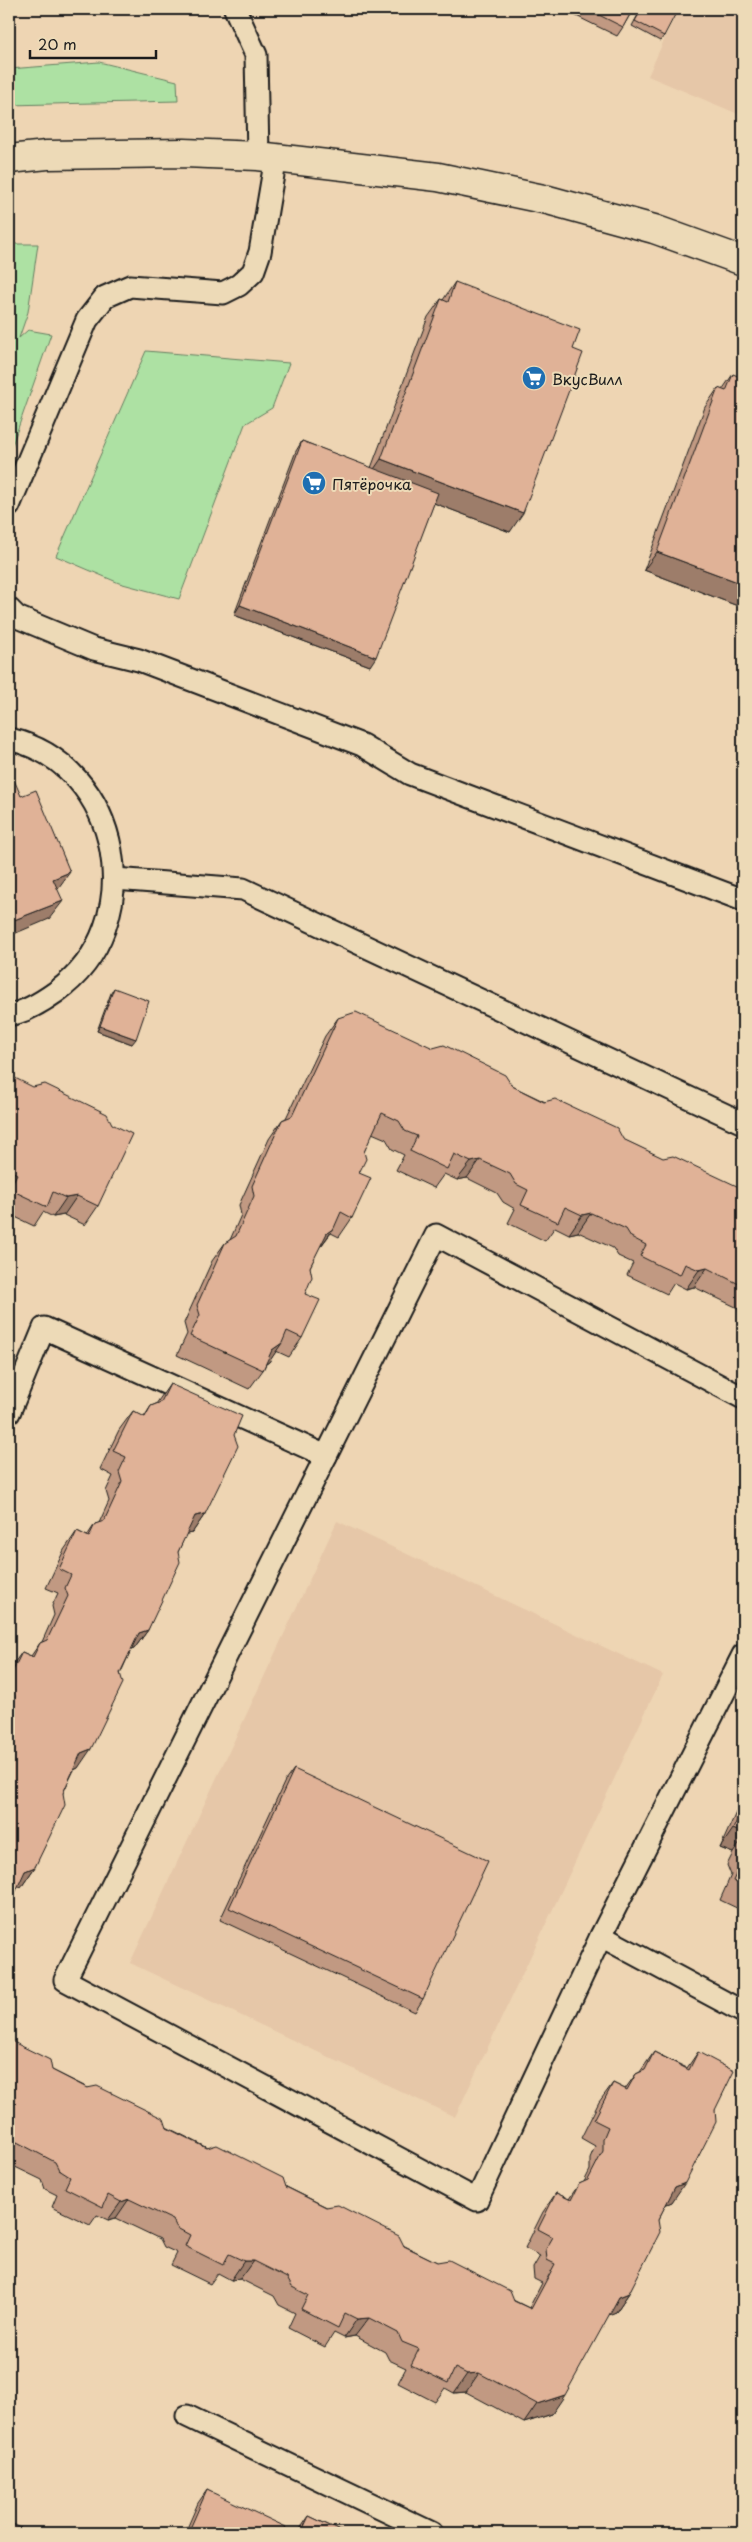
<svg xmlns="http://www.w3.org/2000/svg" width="752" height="2542" viewBox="0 0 752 2542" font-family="'Playpen Sans',sans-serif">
	<rect width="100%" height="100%" fill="#eed5b3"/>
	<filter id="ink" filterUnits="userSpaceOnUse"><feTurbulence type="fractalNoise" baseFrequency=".02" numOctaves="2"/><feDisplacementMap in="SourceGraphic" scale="10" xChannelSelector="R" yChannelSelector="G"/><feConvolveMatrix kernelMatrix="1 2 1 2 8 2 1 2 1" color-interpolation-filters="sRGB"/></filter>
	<g filter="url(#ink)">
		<g fill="#e6c7a8">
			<polygon points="678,9 743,9 743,116 648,76"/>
			<polygon points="337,1521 663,1675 455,2117 130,1963"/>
		</g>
		<g fill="#ade1a3" stroke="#647e60">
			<polygon points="99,62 177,81 178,101 9,105 9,69"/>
			<polygon points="9,244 38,244 28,312 19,338 28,330 51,334 9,454 9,349 11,345 9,344"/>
			<polygon points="146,351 289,363 272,408 245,424 179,599 119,583 56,556"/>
		</g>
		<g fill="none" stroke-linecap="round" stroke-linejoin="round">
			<g stroke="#1c1c1c" stroke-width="25">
				<g id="lane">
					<polyline points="235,9 256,55 258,156"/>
					<polyline points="9,506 87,320 105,297 130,286 223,293 239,285 253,272 260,252 276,157"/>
					<polyline points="9,609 17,617 94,649 139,660 362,745 410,774 743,900"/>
					<path d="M9,739C123,765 151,925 56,992C42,1002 26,1012 9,1015"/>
					<polyline points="115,879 243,889 743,1123"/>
					<polyline points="743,1398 436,1235 65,1980 477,2200 601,1936 743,1655"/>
					<polyline points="9,1413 44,1328 326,1456"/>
					<polyline points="601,1936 743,2012"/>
					<polyline points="187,2416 432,2533"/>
				</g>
			</g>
			<g stroke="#1c1c1c" stroke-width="31">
				<polyline id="secondary" points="9,159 47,155 184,153 258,156 438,177 548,200 654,229 743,261"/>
			</g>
			<use href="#lane" stroke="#eddab7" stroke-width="21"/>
			<use href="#secondary" stroke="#eddab7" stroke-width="28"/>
		</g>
		<g fill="#c19982" stroke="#1c1c1c">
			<polygon points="562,9 633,9 623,27 617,36"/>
			<polygon points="641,9 672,9 664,36 660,41 632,26"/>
			<polygon points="455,282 573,349 510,532 434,503 370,666 234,615 296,451 302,441 371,468 428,317 441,299 443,300"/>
			<polygon points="733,374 743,608 644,570 705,407 718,388 722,390"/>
			<polygon points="114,988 132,1044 97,1031 111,993"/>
			<polygon points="338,1018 512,1086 743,1197 743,1318 740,1316 738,1308 694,1287 686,1289 674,1283 667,1294 627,1275 633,1263 618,1256 613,1248 578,1232 569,1234 555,1227 545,1241 508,1223 515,1209 503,1202 497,1193 467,1178 457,1180 444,1174 434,1188 396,1170 404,1155 392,1149 386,1139 372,1133 364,1152 359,1173 352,1218 339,1237 331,1233 321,1246 319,1248 310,1267 305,1294 302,1338 289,1357 276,1351 269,1362 266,1364 263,1370 249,1389 177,1355 187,1334 184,1323 212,1261 225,1243 230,1240 241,1215 239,1205 269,1139 282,1120 286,1118 325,1036"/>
			<polygon points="9,1075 98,1206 85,1225 64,1215 53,1217 43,1212 34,1226 9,1214"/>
			<polygon points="170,1384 234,1435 205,1514 192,1533 186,1534 178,1552 148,1630 134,1649 131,1650 78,1768 74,1770 63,1793 35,1867 22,1886 17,1888 10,1904 9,1923 9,1670 22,1652 31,1656 40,1643 42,1642 54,1615 52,1606 58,1593 46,1588 64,1550 77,1531 87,1536 95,1524 99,1523 109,1501 106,1491 113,1476 100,1469 119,1430 133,1411 144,1417 151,1406 156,1404"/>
			<polygon points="294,1769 423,1999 415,2012 220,1920 285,1781"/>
			<polygon points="743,1801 743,1911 720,1900 731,1875 727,1865 733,1853 720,1848 738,1808"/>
			<polygon points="9,2040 52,2070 529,2308 542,2283 534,2279 533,2268 540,2256 525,2248 543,2212 556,2193 569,2199 579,2184 584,2182 590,2170 590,2158 595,2146 581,2138 599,2102 613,2083 625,2089 636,2074 640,2072 654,2052 687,2068 698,2052 715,2110 672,2202 666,2204 658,2220 629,2293 616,2312 609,2314 552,2414 524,2423 466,2392 454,2393 445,2388 435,2402 398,2383 406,2368 389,2360 385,2352 355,2336 344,2338 334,2333 325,2347 288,2328 295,2313 279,2305 274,2296 240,2279 231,2280 218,2273 210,2284 171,2265 177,2253 164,2247 160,2239 116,2218 108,2220 97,2215 90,2225 52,2207 57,2195 45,2189 42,2180 9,2164"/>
			<polygon points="207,2490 283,2533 185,2533 198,2503"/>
			<polygon points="309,2516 345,2533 298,2533 300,2529"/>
		</g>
		<g fill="#9d7d6a" stroke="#1c1c1c">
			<polygon points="381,459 523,513 510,532 368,478"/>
			<polygon points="657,552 743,584 743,608 644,570"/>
			<polygon points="240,605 376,657 370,666 234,615"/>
			<polygon points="70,872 56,891 53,879"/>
			<polygon points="63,901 49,919 9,936 9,922"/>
			<polygon points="100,1026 136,1039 132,1044 97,1031"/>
			<polygon points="480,1160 467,1178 457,1180 471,1162"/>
			<polygon points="77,1196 64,1215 53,1217 66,1198"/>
			<polygon points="591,1213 578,1232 569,1234 582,1215"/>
			<polygon points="334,1228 321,1246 313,1252 327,1233"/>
			<polygon points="707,1268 694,1287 686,1289 699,1270"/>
			<polygon points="282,1343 269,1362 259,1368 272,1350"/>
			<polygon points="205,1514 192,1533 182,1535 195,1516"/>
			<polygon points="148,1630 134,1649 126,1651 139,1633"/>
			<polygon points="91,1749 78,1768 68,1772 81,1753"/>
			<polygon points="733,1829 743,1833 743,1839 733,1853 720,1848"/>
			<polygon points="35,1867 22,1886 12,1890 25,1871"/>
			<polygon points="17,2142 9,2154 9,2145"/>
			<polygon points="685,2183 672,2202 662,2206 675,2187"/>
			<polygon points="129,2199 116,2218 108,2220 121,2202"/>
			<polygon points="244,2261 253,2261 240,2279 231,2280"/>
			<polygon points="629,2293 616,2312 606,2316 619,2297"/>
			<polygon points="369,2318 355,2336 344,2338 357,2319"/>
			<polygon points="479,2373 466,2392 454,2393 467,2374"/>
			<polygon points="565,2395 552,2414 524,2423 537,2404"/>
		</g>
		<g fill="#e0b297" stroke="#1c1c1c">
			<polygon points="587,9 633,9 623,27"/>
			<polygon points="642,9 672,9 677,11 664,36 635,21"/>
			<polygon points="455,282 580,330 573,349 583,353 523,513 381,459 441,299 448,302"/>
			<polygon points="733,374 743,378 743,584 657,552 718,388 726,391"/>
			<polygon points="302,441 438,493 376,657 240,605"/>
			<polygon points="11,773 21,796 36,790 70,872 53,879 63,901 9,922 9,774"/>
			<polygon points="114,988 149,1001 136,1039 100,1026"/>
			<polygon points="356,1012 433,1048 444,1045 505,1075 512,1086 544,1102 555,1099 617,1128 623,1139 663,1158 673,1156 739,1187 743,1197 743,1286 707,1268 699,1270 685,1264 680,1275 660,1266 640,1256 646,1245 631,1237 626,1229 591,1213 582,1215 565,1207 558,1222 521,1205 528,1190 516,1184 510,1174 480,1160 471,1162 454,1154 447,1169 410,1151 417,1136 405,1131 399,1121 382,1113 364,1152 366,1159 359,1173 371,1178 352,1218 341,1212 334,1228 327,1233 310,1267 312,1277 305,1294 320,1300 302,1338 287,1331 282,1343 272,1350 263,1370 190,1336 200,1315 197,1305 225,1243 236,1236 254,1196 252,1186 282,1120 292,1116 338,1018"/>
			<polygon points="9,1075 33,1087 45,1084 107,1114 112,1124 132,1134 98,1206 77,1196 66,1198 53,1192 47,1207 9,1189 17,1174 9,1170"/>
			<polygon points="170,1384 242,1416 234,1435 238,1446 205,1514 195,1516 178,1552 180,1562 148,1630 139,1633 120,1673 123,1683 91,1749 81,1753 63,1793 65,1805 35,1867 25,1871 10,1904 12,1916 9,1923 9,1708 15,1696 9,1693 9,1679 22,1652 33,1657 40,1643 47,1640 68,1596 65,1588 71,1575 59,1569 77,1531 89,1537 95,1524 104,1521 122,1482 119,1472 126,1457 113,1451 133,1411 145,1417 151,1406 161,1402"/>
			<polygon points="294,1769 488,1861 423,1999 229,1908"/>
			<polygon points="743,1807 743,1833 733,1829"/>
			<polygon points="743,1841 743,1854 741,1846"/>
			<polygon points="743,1858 743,1886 733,1881"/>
			<polygon points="9,2040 50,2060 52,2070 87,2088 97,2086 164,2119 167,2128 207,2148 217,2145 283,2178 286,2187 326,2207 338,2205 399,2236 404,2246 437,2262 449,2260 510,2291 514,2301 531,2309 555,2264 547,2260 546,2249 553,2237 538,2229 556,2193 571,2200 579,2184 588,2180 603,2151 603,2139 608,2127 594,2120 613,2083 627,2090 636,2074 645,2070 654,2052 689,2070 698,2052 734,2071 715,2110 716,2122 685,2183 675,2187 658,2220 660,2232 629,2293 619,2297 565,2395 537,2404 479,2373 467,2374 455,2368 448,2383 411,2365 419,2349 402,2342 398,2333 369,2318 357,2319 345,2313 338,2328 301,2309 308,2295 292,2287 287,2278 253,2261 244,2261 229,2254 223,2265 185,2246 190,2235 177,2228 173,2220 129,2199 121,2202 108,2195 103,2207 65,2188 70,2177 59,2170 55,2162 17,2142 9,2145"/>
			<polygon points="207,2490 286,2527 283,2533 188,2533"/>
			<polygon points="309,2516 345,2533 301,2533"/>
			<polygon points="9,2522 21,2528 18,2533 9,2533"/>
		</g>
	</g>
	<defs>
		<g id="supermarket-disc" transform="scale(1.25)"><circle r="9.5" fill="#1f6fb2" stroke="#eddab7"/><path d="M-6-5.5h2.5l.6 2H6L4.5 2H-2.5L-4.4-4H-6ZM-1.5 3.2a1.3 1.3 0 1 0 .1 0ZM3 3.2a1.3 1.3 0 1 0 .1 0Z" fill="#fff"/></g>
	</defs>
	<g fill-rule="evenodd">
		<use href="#supermarket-disc" x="534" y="378"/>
		<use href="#supermarket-disc" x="314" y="483"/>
	</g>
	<g text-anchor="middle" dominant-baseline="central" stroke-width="4" stroke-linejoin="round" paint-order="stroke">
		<g font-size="15" fill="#1c1c1c" stroke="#eddab7" text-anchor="start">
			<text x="552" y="378">ВкусВилл</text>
			<text x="332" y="483">Пятёрочка</text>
		</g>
	</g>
	<rect width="752" height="2542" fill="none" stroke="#eddab7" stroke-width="30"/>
	<rect x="15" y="15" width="722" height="2512" fill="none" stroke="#1c1c1c" stroke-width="2" filter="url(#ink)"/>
	<path d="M30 50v8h126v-8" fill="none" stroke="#1c1c1c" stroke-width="2.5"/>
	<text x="38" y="50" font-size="15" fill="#1c1c1c" stroke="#eddab7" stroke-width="4" paint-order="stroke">20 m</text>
</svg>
